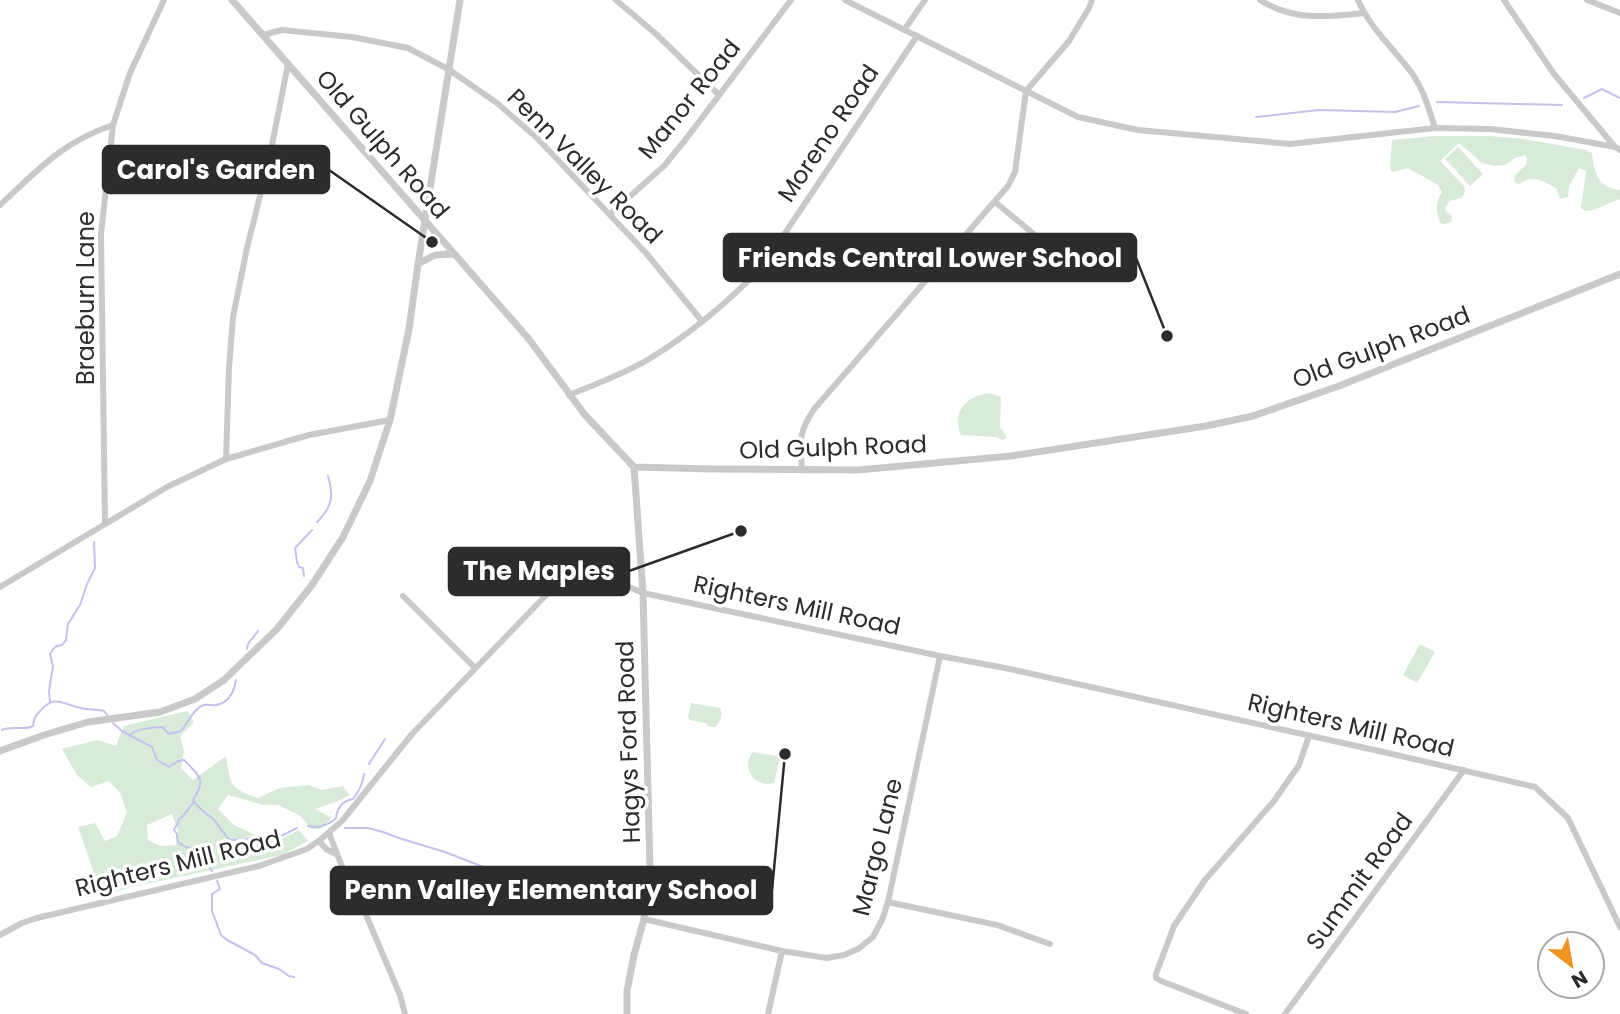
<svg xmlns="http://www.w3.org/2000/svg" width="1620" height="1014" viewBox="0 0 1620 1014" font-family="Poppins,sans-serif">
	<rect width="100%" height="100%" fill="#fff"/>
	<g fill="#d8ebd9" fill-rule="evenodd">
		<path d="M1434,136H1488L1525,139L1585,150L1592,153C1594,173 1598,188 1620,190V199L1593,210L1585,211L1581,208L1586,171L1579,168L1569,187L1568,197L1560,199L1558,195L1557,189C1544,181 1532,174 1519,184L1516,183L1514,180L1515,175L1527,164L1526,155L1515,158L1505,165L1494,166L1482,163L1459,143L1440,161L1464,186L1465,192L1462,198L1450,201L1445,208L1446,212L1451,214L1452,218L1451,222L1444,224L1440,223C1436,211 1435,203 1442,192L1438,185L1408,168L1392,172L1390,169L1392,140Z"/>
		<polygon points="1458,147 1483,174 1470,186 1445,159"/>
		<path d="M990,393L1001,397L1000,427L1007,437L1003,440L996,437L961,435C951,412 967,395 990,393Z"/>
		<polygon points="1420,644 1435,652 1417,683 1403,675"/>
		<path d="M691,703L720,708C723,715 720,723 715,727H709L706,723L690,720L688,717Z"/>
		<path d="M187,711L194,722L180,736L184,751L181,768L193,780L226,756C230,784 230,789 258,798L280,788L309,785L322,790L343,786L350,795L338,801L315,809L332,818L320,829H312L299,815L278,805H264L228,795L218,809L234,825L256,835L279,840L299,830L308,841L282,855L132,887L102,896L78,827L95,823L105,841L117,836L127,812L120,793L109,781L91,787L77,775L62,749L98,740L116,746L124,726ZM172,814L178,830L176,845L160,846L148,840L147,825Z"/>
		<path d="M753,752L776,756L781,753L784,758L779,761L774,783C755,788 740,768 753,752Z"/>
	</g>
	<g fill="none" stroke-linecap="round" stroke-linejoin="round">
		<g stroke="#c3c2ed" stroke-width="2">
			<polyline points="1584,98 1602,89 1620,98"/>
			<polyline points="1437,102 1562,105"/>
			<polyline points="1256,117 1319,110 1395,112 1419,106"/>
			<path d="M317,522C332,507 334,497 328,476"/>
			<polyline points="304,576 303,568 299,567 297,562 295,548 312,530"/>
			<polyline points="247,649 248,644 258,631"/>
			<polyline points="50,702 49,691 53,666 50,654 53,649 57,646 62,645 66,640 68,624 80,605 87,584 95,568 94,542"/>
			<path d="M113,723L122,731L152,747L157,760L169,767L178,761L184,760L186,762C201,778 206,780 193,800C198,809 207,813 215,821C220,827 223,834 230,840L277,838L297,828"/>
			<path d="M2,730C12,725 23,731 33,726C34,719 35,716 40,711C55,694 62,704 81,708C89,710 96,709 104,711L108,716"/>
			<path d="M131,734C136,729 154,727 162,727L169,734L181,731C187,724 194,708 204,705C208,704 212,706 216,705C229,703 234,692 236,680"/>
			<polyline points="369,764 385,739"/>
			<path d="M194,802C188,808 186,815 179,819C179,824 175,826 174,830L177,834C176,849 189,845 197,852C201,855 208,866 212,871"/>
			<path d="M308,826C317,829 329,825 336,818C337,808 343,801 353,799C359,791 363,783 364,774"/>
			<polyline points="345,828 368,828 383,832 402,839 445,852 491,870 556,887 578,899 591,900 602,897"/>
			<polyline points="217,881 220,889 212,894 212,911 221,935 227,940 255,955 262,963 279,969 289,976 294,977"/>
		</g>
		<g stroke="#c9c9c9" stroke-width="6">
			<polyline points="616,0 656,34 719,95"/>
			<polyline points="845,0 1078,117 1138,130 1290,144 1435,128 1490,129 1555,136 1615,147 1620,150"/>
			<path d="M1260,0C1293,21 1327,17 1364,13"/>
			<path d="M1358,0C1370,28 1393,48 1411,72C1423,88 1429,109 1435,128"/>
			<polyline points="1504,0 1554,74 1615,147"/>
			<polyline points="1587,0 1620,13"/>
			<polyline points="904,30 925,0"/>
			<polyline points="263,35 282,30 352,37 408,48 448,69 497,103 537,138 646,253 701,320"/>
			<polyline points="995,202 1047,245"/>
			<path d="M0,205C38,170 62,142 113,125"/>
			<polyline points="610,214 664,166 686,139 791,0"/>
			<path d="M569,395C596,384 624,374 649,359C690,334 730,300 763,266L917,36"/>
			<polyline points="226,459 229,368 233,317 247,248 269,160 288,64"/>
			<path d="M802,469C800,441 798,432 815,408L1008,186L1015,172L1026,91L1069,41L1089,8L1092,0"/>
			<polyline points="105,523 101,234 113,125 130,73 164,0"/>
			<polyline points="0,587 167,487 226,459 309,435 390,420"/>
			<polyline points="403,596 475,668"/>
			<polyline points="329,833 341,864 364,910 400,995 405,1014"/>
			<polyline points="319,841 326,849 336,854"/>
			<polyline points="888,902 997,925 1050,944"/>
			<polyline points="644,919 782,951 827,958 844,955 858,949 873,937 882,920 888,902 940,656"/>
			<path d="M0,935L22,923L37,918L259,866L307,849L320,840L342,821L412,734L551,590C559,586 568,581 577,580C596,576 626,585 643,593L940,656L1005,668L1379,751L1535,787L1568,818L1620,927"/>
			<polyline points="768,1014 782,951"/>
			<polyline points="1246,1014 1161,981 1156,978 1156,974 1174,926 1205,880 1274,801 1299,765 1309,736"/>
			<polyline points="1285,1014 1464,770"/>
		</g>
		<g stroke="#c9c9c9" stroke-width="7">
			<polyline points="232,0 528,338 585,415 634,467 712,469 858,470 1011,456 1206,426 1253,416 1339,386 1620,274"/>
			<polyline points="418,264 435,255 454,254"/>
			<polyline points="0,751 44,735 88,722 160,712 195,699 224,680 277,629 312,585 343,537 370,481 390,420 409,329 418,264 460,0"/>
			<polyline points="627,1014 627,991 634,955 644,919 650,870 643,593 634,467"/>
		</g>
	</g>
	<g text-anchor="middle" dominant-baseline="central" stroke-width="7" stroke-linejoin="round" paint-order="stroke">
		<g font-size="24" fill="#2c2c2c" stroke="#fff">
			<text transform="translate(689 99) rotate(-51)">Manor Road</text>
			<text transform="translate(828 133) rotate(-56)">Moreno Road</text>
			<text transform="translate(383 144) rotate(49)">Old Gulph Road</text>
			<text transform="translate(585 166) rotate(45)">Penn Valley Road</text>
			<text transform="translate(85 298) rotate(-90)">Braeburn Lane</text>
			<text transform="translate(1381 347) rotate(-21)">Old Gulph Road</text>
			<text transform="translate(833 447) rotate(-2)">Old Gulph Road</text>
			<text transform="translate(797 605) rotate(12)">Righters Mill Road</text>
			<text transform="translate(1351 725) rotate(13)">Righters Mill Road</text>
			<text transform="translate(628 742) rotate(-92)">Hagys Ford Road</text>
			<text transform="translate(877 847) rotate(-76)">Margo Lane</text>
			<text transform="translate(178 863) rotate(-14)">Righters Mill Road</text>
			<text transform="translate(1359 881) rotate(-54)">Summit Road</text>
		</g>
	</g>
	<path fill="none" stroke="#2c2c2c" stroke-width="2.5" d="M432 242L329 170M1167 336L1136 258M741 531L629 571M785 754L772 890"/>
	<g fill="#2c2c2c" stroke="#fff" stroke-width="2.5">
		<circle cx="432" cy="242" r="7"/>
		<circle cx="1167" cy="336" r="7"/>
		<circle cx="741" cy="531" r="7"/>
		<circle cx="785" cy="754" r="7"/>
	</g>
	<g fill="#2c2c2c" stroke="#2c2c2c" stroke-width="2.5">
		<rect x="103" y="146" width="226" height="47" rx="7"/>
		<rect x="724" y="234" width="412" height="47" rx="7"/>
		<rect x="449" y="548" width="180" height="47" rx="7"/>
		<rect x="331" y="867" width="441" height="47" rx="7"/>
	</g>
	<g font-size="26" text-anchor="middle" font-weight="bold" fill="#fff">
		<text x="216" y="179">Carol's Garden</text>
		<text x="930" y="267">Friends Central Lower School</text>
		<text x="539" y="580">The Maples</text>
		<text x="551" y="899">Penn Valley Elementary School</text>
	</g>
	<g transform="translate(1571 965) rotate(149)"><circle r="33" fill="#ffffff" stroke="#ababab" stroke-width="2"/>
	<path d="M0-5L12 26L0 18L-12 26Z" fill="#ef9321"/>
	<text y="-10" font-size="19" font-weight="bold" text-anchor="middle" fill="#2c2c2c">N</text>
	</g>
</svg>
